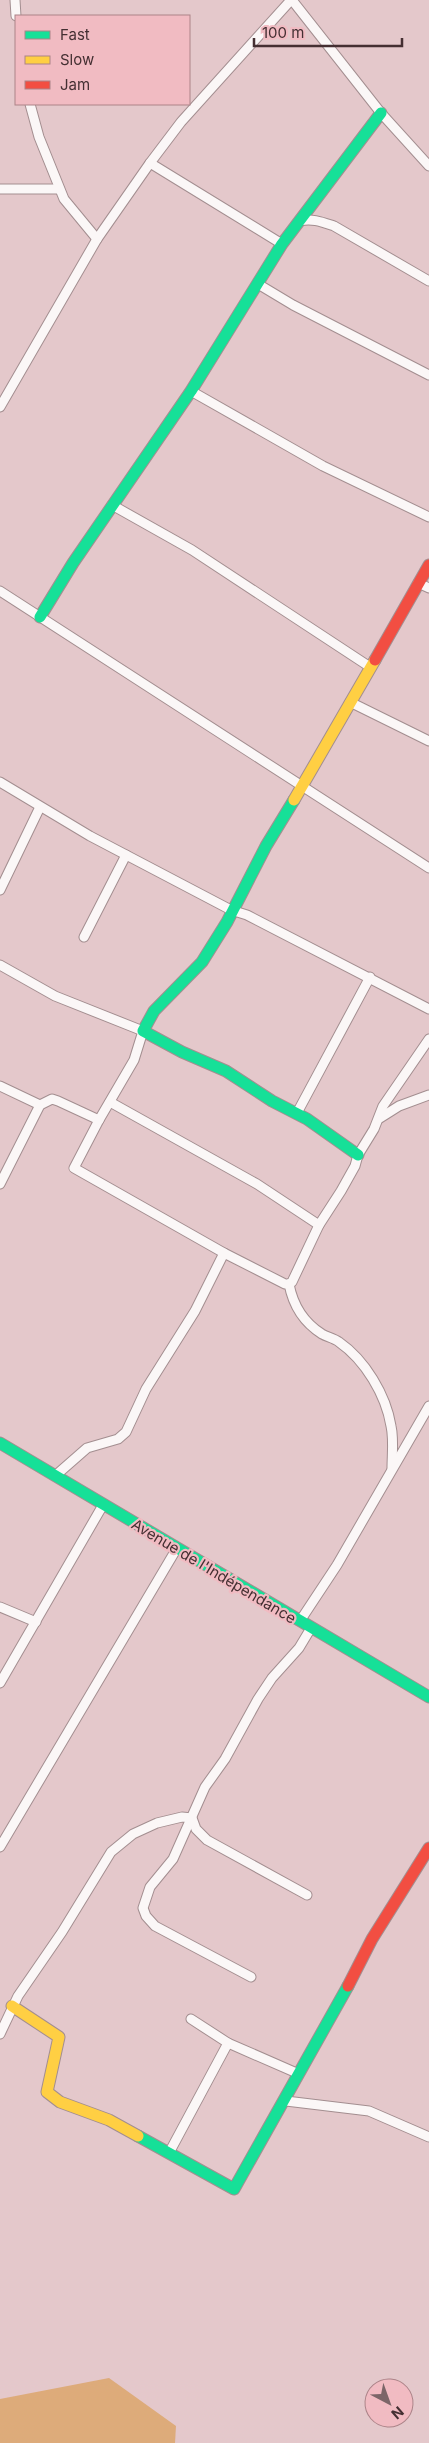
<svg xmlns="http://www.w3.org/2000/svg" width="429" height="2443" viewBox="0 0 429 2443" font-family="Inter,sans-serif">
	<rect width="100%" height="100%" fill="#e4c8cb"/>
	<polygon fill="#ddab7a" points="109,2378 176,2426 175,2443 0,2443 0,2399"/>
	<g fill="none" stroke-linecap="round" stroke-linejoin="round">
		<g stroke="#a38e90" stroke-width="11">
			<g id="street">
				<polyline points="15,0 16,16"/>
				<polyline points="292,0 381,113 429,166"/>
				<polyline points="30,104 39,137 64,199 97,239"/>
				<polyline points="150,163 282,244"/>
				<polyline points="0,189 59,189"/>
				<path d="M300,221C312,218 322,222 334,226L429,281"/>
				<polyline points="258,284 293,305 429,375"/>
				<polyline points="191,391 323,466 429,517"/>
				<polyline points="0,407 97,239 150,163 181,122 291,0"/>
				<polyline points="112,505 192,550 370,667"/>
				<polyline points="418,583 429,588"/>
				<polyline points="0,591 429,868"/>
				<polyline points="350,702 429,741"/>
				<polyline points="0,782 90,836 231,910 247,915 429,1009"/>
				<polyline points="0,890 40,807"/>
				<polyline points="84,937 126,855"/>
				<polyline points="0,965 55,996 143,1031 134,1060 99,1120 74,1168 224,1253 285,1284 289,1284"/>
				<polyline points="0,1086 40,1105"/>
				<polyline points="110,1102 257,1184 319,1225"/>
				<polyline points="297,1113 370,977"/>
				<polyline points="380,1118 399,1106 429,1095"/>
				<polyline points="0,1184 40,1105 52,1099 58,1101 99,1120"/>
				<polyline points="289,1284 292,1282 319,1225 341,1191 355,1166 358,1155 374,1129 383,1106 429,1039"/>
				<path d="M289,1284C293,1305 303,1322 322,1334C327,1337 334,1338 339,1342C365,1360 386,1395 391,1426C394,1439 392,1455 392,1468"/>
				<polyline points="55,1476 87,1448 118,1439 126,1432 146,1389 195,1311 224,1253"/>
				<polyline points="0,1607 36,1622"/>
				<polyline points="300,1621 337,1565 429,1406"/>
				<polyline points="0,1683 103,1505"/>
				<polyline points="0,1847 177,1548"/>
				<polyline points="251,1977 155,1926 146,1916 143,1908 150,1887 173,1859 205,1787 225,1759 258,1699 272,1678 299,1648 311,1628"/>
				<polyline points="191,2019 228,2043 299,2074"/>
				<polyline points="0,2034 18,1996 62,1932 111,1852 133,1834 157,1823 182,1817 192,1818 196,1829 207,1840 307,1895"/>
				<polyline points="286,2101 369,2111 429,2137"/>
				<polyline points="169,2153 228,2043"/>
			</g>
		</g>
		<g stroke="#a38e90" stroke-width="13">
			<g id="fast">
				<polyline points="40,617 73,563 191,391 282,244 381,113"/>
				<polyline points="294,800 266,846 227,922 202,962 154,1011 143,1031 182,1052 226,1071 272,1101 307,1119 358,1155"/>
				<polyline points="0,1443 429,1697"/>
				<polyline points="138,2136 234,2189 348,1986"/>
			</g>
		</g>
		<g stroke="#a38e90" stroke-width="13">
			<g id="slow">
				<polyline points="294,800 375,660"/>
				<polyline points="12,2006 59,2037 47,2092 60,2102 109,2120 138,2136"/>
			</g>
		</g>
		<g stroke="#a38e90" stroke-width="13">
			<g id="jam">
				<polyline points="375,660 429,565"/>
				<polyline points="348,1986 372,1939 429,1848"/>
			</g>
		</g>
		<use href="#street" stroke="#fbf7f7" stroke-width="9"/>
		<use href="#fast" stroke="#16e098" stroke-width="11"/>
		<use href="#slow" stroke="#ffcf43" stroke-width="11"/>
		<use href="#jam" stroke="#f24e42" stroke-width="11"/>
	</g>
	<g text-anchor="middle" dominant-baseline="central" stroke-width="4.5" stroke-linejoin="round" paint-order="stroke">
		<g font-size="15" fill="#442f32" stroke="#f1bbc2">
			<text transform="translate(214 1571) rotate(31)">Avenue de l'Indépendance</text>
		</g>
	</g>
	<rect x="15" y="15" width="175" height="90" fill="#f1bbc2" stroke="#ac8388"/>
	<rect x="25" y="31" width="25" height="8" fill="#16e098" stroke="#ac8388"/>
	<text x="60" y="40" font-size="15" fill="#442f32">Fast</text>
	<rect x="25" y="56" width="25" height="8" fill="#ffcf43" stroke="#ac8388"/>
	<text x="60" y="65" font-size="15" fill="#442f32">Slow</text>
	<rect x="25" y="81" width="25" height="8" fill="#f24e42" stroke="#ac8388"/>
	<text x="60" y="90" font-size="15" fill="#442f32">Jam</text>
	<g transform="translate(389 2403) rotate(139)"><circle r="24" fill="#f1bbc2" stroke="#ac8388"/>
	<path d="M0-4L9 19L0 12L-9 19Z" fill="#7c6568"/>
	<text y="-8" font-size="14" font-weight="bold" text-anchor="middle" fill="#442f32">N</text>
	</g>
	<path d="M254 38v8h148v-8" fill="none" stroke="#442f32" stroke-width="2.5"/>
	<text x="262" y="38" font-size="15" fill="#442f32" stroke="#f1bbc2" stroke-width="4" paint-order="stroke">100 m</text>
</svg>
